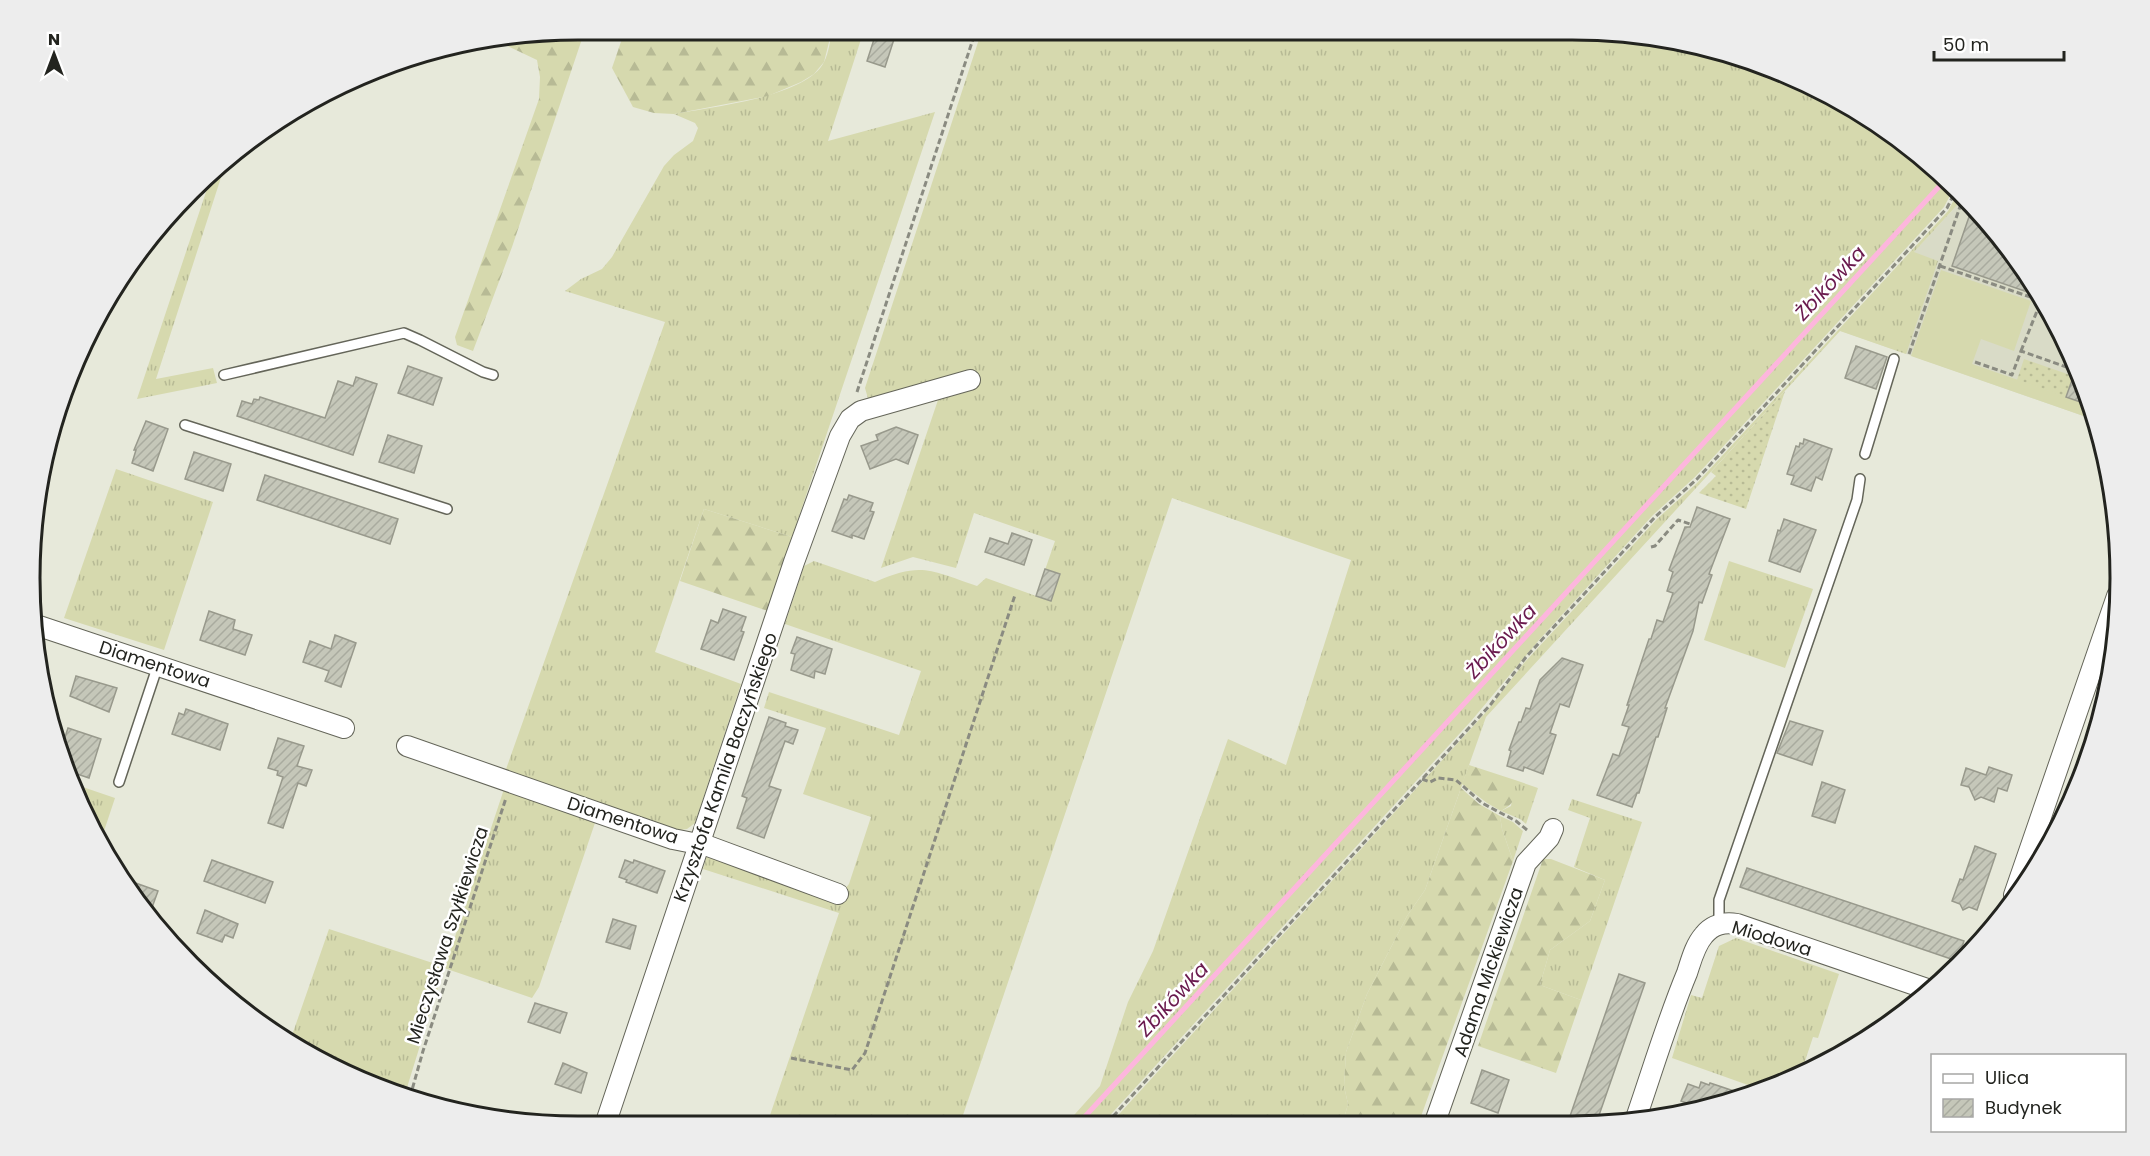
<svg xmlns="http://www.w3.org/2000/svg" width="2150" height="1156" viewBox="0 0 2150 1156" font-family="Poppins,sans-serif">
	<defs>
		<pattern id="grass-tufts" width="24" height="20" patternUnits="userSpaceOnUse" patternTransform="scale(1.5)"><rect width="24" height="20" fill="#d6d9ae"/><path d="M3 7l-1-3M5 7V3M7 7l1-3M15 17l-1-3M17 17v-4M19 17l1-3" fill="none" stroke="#b7ba95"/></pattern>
		<pattern id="forest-firs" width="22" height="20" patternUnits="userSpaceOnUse" patternTransform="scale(1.5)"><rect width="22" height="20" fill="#d6d9ae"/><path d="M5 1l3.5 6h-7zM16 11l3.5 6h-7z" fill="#b7ba95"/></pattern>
		<pattern id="park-dots" width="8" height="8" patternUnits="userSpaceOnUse" patternTransform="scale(1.5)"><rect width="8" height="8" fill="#d6d9ae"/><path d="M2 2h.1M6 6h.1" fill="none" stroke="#b7ba95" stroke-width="1.8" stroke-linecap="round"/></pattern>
		<pattern id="building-hatch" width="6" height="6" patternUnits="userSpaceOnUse" patternTransform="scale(1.5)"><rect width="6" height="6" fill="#c5c7b9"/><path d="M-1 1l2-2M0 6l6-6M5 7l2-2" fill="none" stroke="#a9ab9f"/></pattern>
	</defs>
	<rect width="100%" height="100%" fill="#e7e9da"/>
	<polygon fill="#d9dbc7" points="1961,196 2007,244 2063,335 2095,420 1841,331 1959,203"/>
	<g fill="url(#grass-tufts)">
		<path d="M832,30H864L828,141L935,112L792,537L704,509L655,652L741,684L695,823L687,829L674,831L505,772L665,322L565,291L581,279L602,269L612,257L664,166L674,155L693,141L698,128L695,123L674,114C710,107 807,97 824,62C829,53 830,40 832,30Z"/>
		<path d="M982,30L1608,31L1714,49L1846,103L1933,166L1954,188L1944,207L1695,477L1653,515L1539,640L1472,720L1103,1123H1067L1100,1086L1128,1002L1153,951L1228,739L1286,765L1351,560L1172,498L960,1124H767L839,913L703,869L707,855L844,890L849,884L871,817L803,794L826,728L764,708L769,692L899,735L921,671L785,624L804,566L814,561L875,582C922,561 932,571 977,586L986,578L1036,596L1055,541L974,513L956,568L913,557L881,568L938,400L973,390L970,376L869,402L865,388Z"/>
		<polygon points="226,162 156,379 213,368 217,383 137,399 210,180"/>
		<polygon points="1958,192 1961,196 1959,203 1914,252 1938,261 1906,354 1840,331 1486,717 1425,890 1407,916 1367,994 1346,1052 1344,1086 1348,1104 1343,1122 1111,1123 1487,711 1524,663 1657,519 1697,483 1948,211"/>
		<polygon points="116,469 213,502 164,650 64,618"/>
		<polygon points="1729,561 1813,589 1785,668 1704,640"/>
		<polygon points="1515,780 1538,788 1526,824 1520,819 1501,811 1511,806"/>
		<polygon points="71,783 115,798 102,837 72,788"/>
		<polygon points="504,789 596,820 539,987 532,998 444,968 405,1094 304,1053 290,1041 329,929 445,967"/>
		<polygon points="1572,799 1642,822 1581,1000 1540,985 1550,950 1590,921 1605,880 1574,867 1590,818 1568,810"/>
		<polygon points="1500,816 1513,822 1523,831 1513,861 1502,829"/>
		<polygon points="1736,938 1839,974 1818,1038 1813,1037 1802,1070 1762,1090 1672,1058 1691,995 1702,998 1719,946"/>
	</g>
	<g fill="url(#forest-firs)">
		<polygon points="578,30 585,30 512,247 473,351 457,345 455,337 539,99 540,77 537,60 501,43"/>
		<polygon points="625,30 832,30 824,62 814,74 801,82 768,96 674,114 654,113 633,107 612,68"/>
		<polygon points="704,509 792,537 768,611 680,581"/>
		<path d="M1469,765L1515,780C1515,797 1517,802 1501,811L1487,803L1462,784Z"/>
		<polygon points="1461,788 1479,804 1500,816 1502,829 1513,861 1419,1122 1343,1122 1348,1104 1344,1086 1346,1052 1367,994 1407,916 1425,890"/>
		<polygon points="1543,859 1551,859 1605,880 1590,921 1550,950 1540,985 1581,1000 1556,1073 1478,1046"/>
	</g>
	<g fill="url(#park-dots)">
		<polygon points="2024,359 2073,376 2066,397 2017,380"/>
		<polygon points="1785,391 1746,509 1699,493 1716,476 1711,472"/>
	</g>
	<polygon fill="#d6d9ae" points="1941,270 2031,301 2014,351 1981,339 1972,364 2090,405 2095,420 1911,356"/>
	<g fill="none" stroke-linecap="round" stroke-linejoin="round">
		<polyline stroke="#fdb6dd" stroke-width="5" points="1079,1123 1946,179"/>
	</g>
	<g fill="url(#building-hatch)" stroke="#98998c" stroke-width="1.5">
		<polygon points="877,30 897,30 885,67 867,61"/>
		<polygon points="1970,214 1982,218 2007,244 2039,296 1952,266"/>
		<polygon points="1856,346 1887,357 1876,389 1845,378"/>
		<polygon points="408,366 442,378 433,405 398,393"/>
		<polygon points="2076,369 2089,405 2066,397"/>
		<polygon points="356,377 377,384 353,455 237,416 242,401 252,404 254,399 259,400 260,397 325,418 338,381 353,386"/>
		<polygon points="146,421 168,429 153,471 132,463 136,450 134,450"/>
		<polygon points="896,427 918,435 908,464 896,459 870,469 861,446 878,440 876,435"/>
		<polygon points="388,435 422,446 414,473 379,462"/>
		<polygon points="1804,439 1832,449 1822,480 1816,477 1811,491 1791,484 1794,476 1787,474 1796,446 1799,447 1800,443 1803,444"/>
		<polygon points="194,452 231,464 223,491 185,479"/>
		<polygon points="265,475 398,519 390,544 257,500"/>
		<polygon points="849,495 873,503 870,511 874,512 864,539 852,535 852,538 832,531 844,499 847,500"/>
		<polygon points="1697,507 1730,519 1709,574 1712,575 1702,603 1699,602 1693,631 1665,708 1667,708 1658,737 1656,737 1639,793 1637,793 1632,807 1597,795 1613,754 1619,756 1629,727 1622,725 1629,705 1627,705 1649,639 1651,639 1657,620 1663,622 1673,593 1667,591 1673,572 1669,570 1685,527 1690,527"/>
		<polygon points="1784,519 1816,530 1800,572 1769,561 1778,530 1780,531"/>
		<polygon points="1012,533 1032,540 1024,565 985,552 990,538 1008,544"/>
		<polygon points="1045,569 1060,574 1051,601 1036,596"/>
		<polygon points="723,609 746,617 741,631 744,632 734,660 701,649 711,620 718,623"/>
		<polygon points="209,611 235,620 233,629 252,635 245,655 200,640"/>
		<polygon points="335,635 356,643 341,687 325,681 329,671 303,662 310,641 331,649"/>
		<polygon points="797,637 832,649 825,674 815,671 814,678 791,670 795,654 791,653"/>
		<polygon points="1562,658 1583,665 1569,707 1560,704 1550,733 1556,735 1543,774 1524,767 1523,771 1507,766 1511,751 1509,750 1519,722 1521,722 1526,708 1530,709 1540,680"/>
		<polygon points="76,676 117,688 109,712 70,696"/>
		<polygon points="186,709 228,724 220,750 172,734 179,713 184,715"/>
		<polygon points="769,717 786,723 785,726 798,730 793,744 785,741 769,786 781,790 764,838 737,828 747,798 742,796"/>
		<polygon points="1790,721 1823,731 1812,765 1777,753"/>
		<polygon points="68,728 101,739 89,778 68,771 62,746"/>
		<polygon points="278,738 304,746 297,766 312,770 306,786 298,783 283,828 268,823 283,777 277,775 278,771 268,768"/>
		<polygon points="1989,767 2012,775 2007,791 1998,788 1994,802 1981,797 1975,800 1969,787 1961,785 1966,768 1986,775"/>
		<polygon points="1822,782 1845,790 1835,823 1812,816"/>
		<polygon points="1975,846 1996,854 1977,910 1969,907 1963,910 1960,904 1952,901 1960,879 1963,880"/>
		<polygon points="212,860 273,882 265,903 204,881"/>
		<polygon points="625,860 633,863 634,860 665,871 657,893 626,882 627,880 619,877"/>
		<polygon points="1747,868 1964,941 1957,961 1740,887"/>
		<polygon points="130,881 158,891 150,913 133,886"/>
		<polygon points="205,910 238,924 233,938 225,935 222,942 197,933"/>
		<polygon points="613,919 636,926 630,949 606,942"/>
		<polygon points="1619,974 1645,983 1597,1121 1568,1122"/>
		<polygon points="535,1003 567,1013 560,1033 528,1022"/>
		<polygon points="563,1063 587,1073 581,1093 555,1084"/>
		<polygon points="1482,1070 1509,1080 1498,1113 1471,1103"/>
		<polygon points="1701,1082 1709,1085 1710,1083 1734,1091 1731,1101 1701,1108 1681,1101 1688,1084 1699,1088"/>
	</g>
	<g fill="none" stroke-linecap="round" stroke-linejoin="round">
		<g stroke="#646559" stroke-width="12">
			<g id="lane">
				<polyline points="224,375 404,333 420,340 483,372 493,375"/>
				<polyline points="185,425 447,509"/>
				<polyline points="1865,454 1894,359"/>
				<polyline points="119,782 158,665"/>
				<polyline points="1719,924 1719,900 1857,500 1860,479"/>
			</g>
		</g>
		<g stroke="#646559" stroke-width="22">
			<g id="street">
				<polyline points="33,624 344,728"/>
				<polyline points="407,746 673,839 708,846 838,894"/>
				<polyline points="2014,895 2117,596"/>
				<path d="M1635,1121C1652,1072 1667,1021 1687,973C1691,961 1695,945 1704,935C1713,924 1724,922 1737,924L1930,990"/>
				<polyline points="1435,1122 1526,863 1549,838 1553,829"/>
				<polyline points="605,1125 794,562 840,436 850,419 861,411 970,380"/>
			</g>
		</g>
		<g stroke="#8a8b81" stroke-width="3" stroke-dasharray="6 3" stroke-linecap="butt">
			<polyline points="1940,266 2042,301"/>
			<polyline points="2021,351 2039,306 2043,308 2045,305"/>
			<polyline points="1909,354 1963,198"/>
			<polyline points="1975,362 2012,375 2021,351 2069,368 2072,359"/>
			<polyline points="857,392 976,30"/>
			<polyline points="1651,547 1655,546 1678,520 1690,524"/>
			<polyline points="1422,779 1430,782 1438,778 1456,780 1482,803 1516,821 1527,830"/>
			<polyline points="791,1058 852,1070 865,1053 1015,595"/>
			<polyline points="410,1097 423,1051 506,798"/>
			<polyline points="1107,1123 1491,704 1526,657 1655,517 1697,479 1947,208 1956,190"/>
		</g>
		<use href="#lane" stroke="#fff" stroke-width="9"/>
		<use href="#street" stroke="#fff" stroke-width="20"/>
	</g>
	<g text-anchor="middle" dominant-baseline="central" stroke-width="5" stroke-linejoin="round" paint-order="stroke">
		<g font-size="18" fill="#23241f" stroke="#fff">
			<text transform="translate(155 664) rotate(18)">Diamentowa</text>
			<text transform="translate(725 767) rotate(-71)">Krzysztofa Kamila Baczyńskiego</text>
			<text transform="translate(623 820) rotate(18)">Diamentowa</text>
			<text transform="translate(447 935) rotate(-72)">Mieczysława Szyłkiewicza</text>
			<text transform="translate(1772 938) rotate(17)">Miodowa</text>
			<text transform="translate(1488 972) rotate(-71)">Adama Mickiewicza</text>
		</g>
		<g font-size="20" font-style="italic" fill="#69194d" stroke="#fff">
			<text transform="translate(1830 283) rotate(-47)">Żbikówka</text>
			<text transform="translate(1501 641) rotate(-47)">Żbikówka</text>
			<text transform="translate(1173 999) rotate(-47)">Żbikówka</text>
		</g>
	</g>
	<path d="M0 0H2150V1156H0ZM578 40H1572A538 538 0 0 1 2110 578V578A538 538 0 0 1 1572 1116H578A538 538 0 0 1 40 578V578A538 538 0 0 1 578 40Z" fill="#ededed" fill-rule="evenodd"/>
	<path fill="none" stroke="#23241f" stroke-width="3" d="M578 40H1572A538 538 0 0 1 2110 578V578A538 538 0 0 1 1572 1116H578A538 538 0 0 1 40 578V578A538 538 0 0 1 578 40Z"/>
	<rect x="1931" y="1054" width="195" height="78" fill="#ffffff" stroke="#a7a7a5" stroke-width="1.5"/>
	<rect x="1943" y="1074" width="30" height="9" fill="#ffffff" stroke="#a7a7a5" stroke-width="1.5"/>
	<text x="1985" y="1084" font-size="18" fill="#23241f">Ulica</text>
	<rect x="1943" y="1099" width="30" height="18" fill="url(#building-hatch)" stroke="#a7a7a5" stroke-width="1.5"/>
	<text x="1985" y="1114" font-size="18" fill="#23241f">Budynek</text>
	<g transform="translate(54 54)" stroke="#ffffff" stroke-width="4.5" paint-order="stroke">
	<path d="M0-4.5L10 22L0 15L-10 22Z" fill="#23241f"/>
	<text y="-9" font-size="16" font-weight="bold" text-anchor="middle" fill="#23241f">N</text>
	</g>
	<path d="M1934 51v9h130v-9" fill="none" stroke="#23241f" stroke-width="3"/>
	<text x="1943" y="51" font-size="18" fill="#23241f" stroke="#ffffff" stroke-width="4.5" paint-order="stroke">50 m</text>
</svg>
